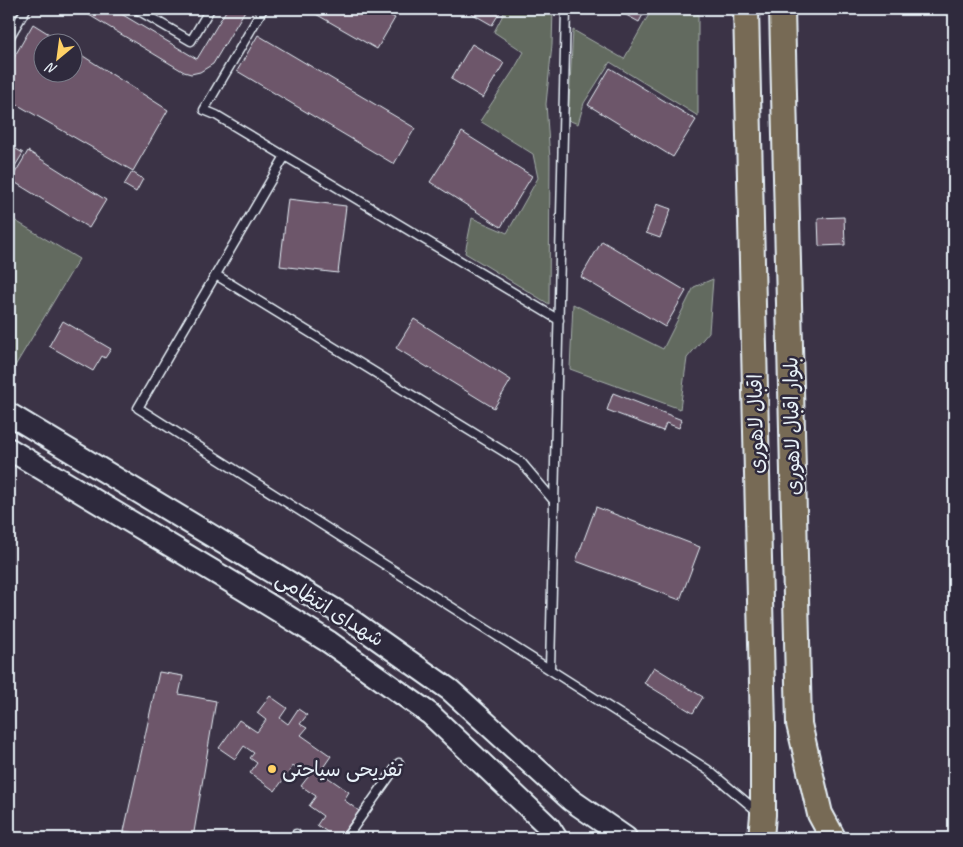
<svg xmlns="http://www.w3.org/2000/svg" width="963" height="847" font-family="Caveat,'Playpen Sans Arabic',sans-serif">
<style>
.green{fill:#626a5e;stroke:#a5aeab}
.building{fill:#6d576b;stroke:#e8f1f8}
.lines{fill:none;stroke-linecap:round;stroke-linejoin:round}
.service-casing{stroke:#e8f1f8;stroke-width:11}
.secondary-casing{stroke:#e8f1f8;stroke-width:25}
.primary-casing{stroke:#e8f1f8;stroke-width:28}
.service{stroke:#2f2a3d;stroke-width:8}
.secondary{stroke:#2f2a3d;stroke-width:21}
.primary{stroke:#776a54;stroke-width:24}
.poi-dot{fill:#ffd166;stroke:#2f2a3d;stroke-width:2}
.labels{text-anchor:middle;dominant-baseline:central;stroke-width:5;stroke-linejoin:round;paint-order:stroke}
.street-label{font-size:20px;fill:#e8f1f8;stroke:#2f2a3d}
.poi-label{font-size:20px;fill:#e8f1f8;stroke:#2f2a3d;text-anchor:start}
</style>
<rect width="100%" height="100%" fill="#3b3346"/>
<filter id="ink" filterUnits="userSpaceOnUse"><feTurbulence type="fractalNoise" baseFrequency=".02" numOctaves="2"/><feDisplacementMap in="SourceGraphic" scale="10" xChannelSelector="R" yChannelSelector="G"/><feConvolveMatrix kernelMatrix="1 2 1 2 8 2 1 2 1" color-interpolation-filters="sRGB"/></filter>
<g filter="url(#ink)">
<g class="green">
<path d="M506,9H553L552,45L546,104L550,158L549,304L465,253L472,218L507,233L538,178L533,154L480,121L513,71L524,52L494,32Z"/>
<path d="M652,9H698V116L610,62L584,103L578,124L568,120L573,30L624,59Z"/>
<path d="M9,217L79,259L9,376Z"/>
<path d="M713,279L709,332L687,358L680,409L570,369L573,304L663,349L694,287Z"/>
</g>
<g class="building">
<path d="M79,9H113L197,59L227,9H246L213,64L200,72L191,74L184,72Z"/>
<path d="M307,9H378L395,18L377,49Z"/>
<path d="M464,9H502L492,25Z"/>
<path d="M615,9H646L639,22Z"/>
<path d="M33,24L62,42H42V72H72V49L168,110L133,171L9,100V66Z"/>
<path d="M258,35L415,128L394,164L237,71Z"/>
<path d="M472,44L504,63L483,98L451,79Z"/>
<path d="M610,68L696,120L673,157L588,105Z"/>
<path d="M462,132L532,176L501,227L430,182Z"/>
<path d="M9,145L23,153L9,176Z"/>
<path d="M28,151L106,200L89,228L11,180Z"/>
<path d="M132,172L143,179L136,192L124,185Z"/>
<path d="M288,199L346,206L338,273L280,266Z"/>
<path d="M657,204L671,209L660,238L646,233Z"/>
<path d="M844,217L845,245L819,246L818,218Z"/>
<path d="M602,241L686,291L665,327L581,277Z"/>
<path d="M414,319L511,380L494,408L396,348Z"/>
<path d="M63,321L111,349L105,358L102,356L93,371L49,346Z"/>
<path d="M613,393L682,420L679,428L666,423L663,431L607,410Z"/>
<path d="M596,507L700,547L680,600L576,561Z"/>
<path d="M654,667L703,697L693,713L644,683Z"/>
<path d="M159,672L183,676L179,694L216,701L193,838H161L124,831Z"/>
<path d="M270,696L287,708L280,718L288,724L298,709L307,715L300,724L307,728L301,735L331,756L320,772L349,792L344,800L359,811L339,838H336L317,825L323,816L309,806L316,796L301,786L308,777L293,766L275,791L250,773L257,763L250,758L254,753L244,746L235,759L219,748L239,720L257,732L266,720L257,713Z"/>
</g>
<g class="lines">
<defs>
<g id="service">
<path d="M136,9L191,41L210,9"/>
<path d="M263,9L204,110L216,115L559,320"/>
<path d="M9,38L26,9"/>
<path d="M285,156L138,408L708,770L757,811"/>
<path d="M216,275L521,462L554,501"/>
<path d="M550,669L566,9"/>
<path d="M296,834L298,838"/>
<path d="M346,838L399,763"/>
</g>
<g id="secondary">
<path d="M9,414L345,616L450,690L571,800L626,838"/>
<path d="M9,449L243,589L329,642L430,714L549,827L556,838"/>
</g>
<g id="primary">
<path d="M746,9L763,727V815L761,838"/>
<path d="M782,9L799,724L820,814L833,838"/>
</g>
</defs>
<use href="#service" class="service-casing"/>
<use href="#secondary" class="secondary-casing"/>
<use href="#primary" class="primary-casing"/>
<use href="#service" class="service"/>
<use href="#secondary" class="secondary"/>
<use href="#primary" class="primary"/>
</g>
</g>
<circle class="poi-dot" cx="272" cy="769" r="5"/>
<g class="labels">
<g class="street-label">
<text transform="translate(756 424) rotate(-91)">اقبال لاهوری</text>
<text transform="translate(792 426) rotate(-91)">بلوار اقبال لاهوری</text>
<text transform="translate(330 609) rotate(32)">شهدای انتظامی</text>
</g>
<g class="poi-label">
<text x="282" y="769">تفریحی سیاحتی</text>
</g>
</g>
<rect width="963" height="847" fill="none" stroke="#2f2a3d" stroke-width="30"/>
<rect x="15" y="15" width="933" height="817" fill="none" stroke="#e8f1f8" stroke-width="2" filter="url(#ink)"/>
<g transform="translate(58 58) rotate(209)"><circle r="24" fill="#2f2a3d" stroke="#797a88"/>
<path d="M0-4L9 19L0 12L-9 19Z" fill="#ffd166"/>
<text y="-8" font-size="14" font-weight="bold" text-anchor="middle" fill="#e8f1f8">N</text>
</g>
</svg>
